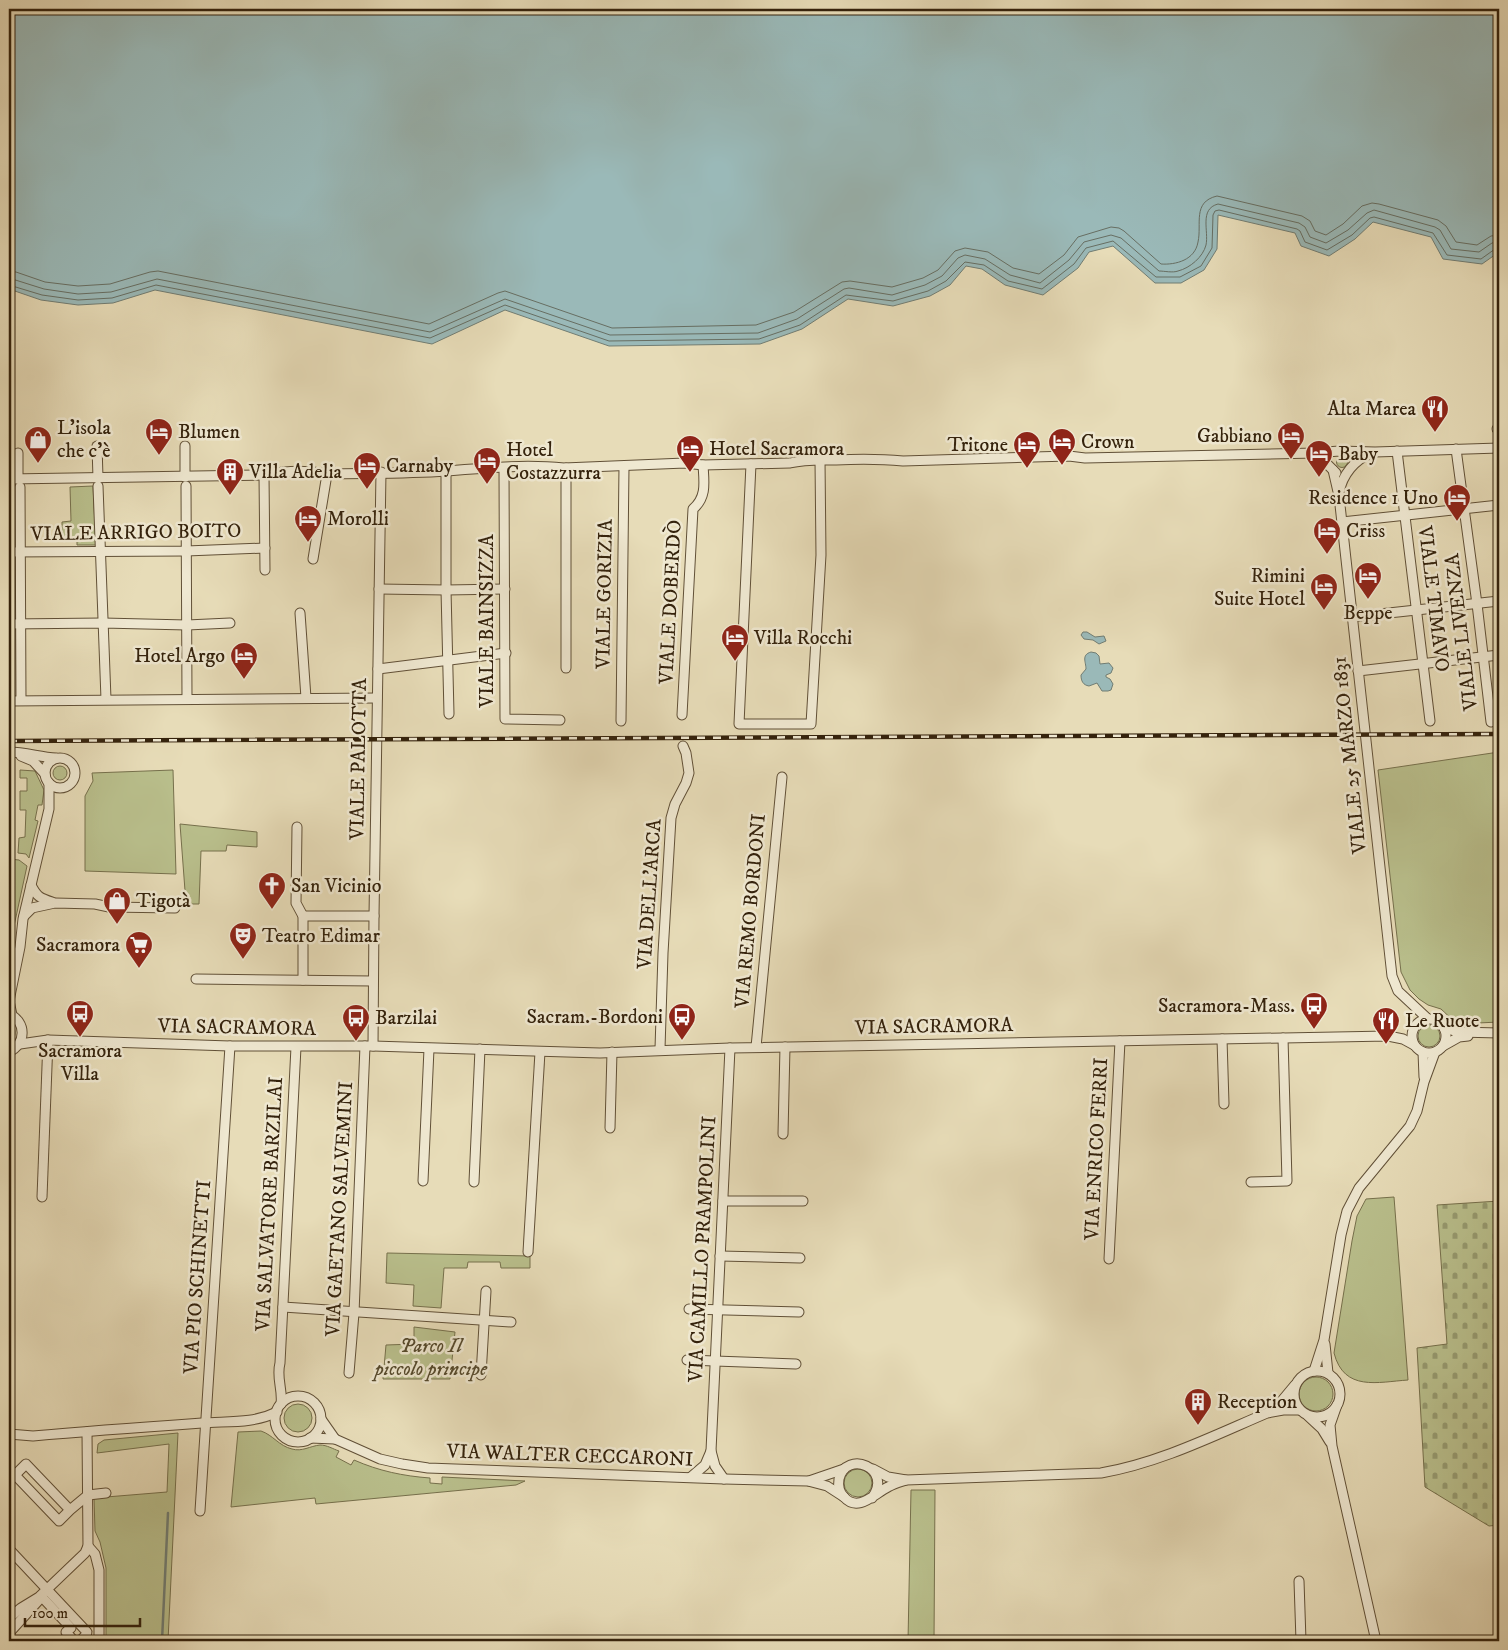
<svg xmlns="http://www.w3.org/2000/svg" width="1508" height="1650" font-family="'IM FELL DW Pica',serif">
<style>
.green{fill:#b9bf8c;stroke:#76704c}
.cemetery{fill:url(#cemetery-stones);stroke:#76704c}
.water{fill:#9ab9b8;stroke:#717d73}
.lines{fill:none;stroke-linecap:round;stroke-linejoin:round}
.shore{stroke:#676e62;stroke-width:1}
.stream{stroke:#717d73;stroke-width:2.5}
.minor-casing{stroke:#615037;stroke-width:11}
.minor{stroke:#efe8d1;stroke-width:9}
.rail-casing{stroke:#34220c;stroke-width:4.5}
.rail{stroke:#efe8d1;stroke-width:2.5;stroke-dasharray:8;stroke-linecap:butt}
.labels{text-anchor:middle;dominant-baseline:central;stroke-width:5;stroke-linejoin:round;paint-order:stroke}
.poi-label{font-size:20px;fill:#34220c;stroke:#efe8d1;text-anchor:start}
.street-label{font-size:20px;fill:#34220c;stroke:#efe8d1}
.park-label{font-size:20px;font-style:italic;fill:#55492c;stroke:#efe8d1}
</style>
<defs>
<pattern id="cemetery-stones" width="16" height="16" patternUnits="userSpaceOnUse" patternTransform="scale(1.25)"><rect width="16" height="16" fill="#b9bf8c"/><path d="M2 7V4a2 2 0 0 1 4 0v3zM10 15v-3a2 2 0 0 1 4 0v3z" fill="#979b71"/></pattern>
</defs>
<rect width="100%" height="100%" fill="#e7dcb8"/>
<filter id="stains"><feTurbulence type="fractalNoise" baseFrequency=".004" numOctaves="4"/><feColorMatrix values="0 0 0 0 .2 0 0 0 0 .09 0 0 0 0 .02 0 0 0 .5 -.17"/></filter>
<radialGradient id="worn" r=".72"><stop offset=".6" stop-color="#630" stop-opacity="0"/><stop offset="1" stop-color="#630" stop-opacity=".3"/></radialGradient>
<g class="green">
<circle cx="1342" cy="462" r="5.5"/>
<path d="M93,486L96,545H77V539H62V522L71,521L70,487Z"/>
<path d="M1499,752V1022L1457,1024L1441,1009L1428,1005L1419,999L1410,990L1401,972L1378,770Z"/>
<circle cx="60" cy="773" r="7"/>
<path d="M20,770L35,771L44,790L42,805H38L35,820L38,821L29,858L26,854L18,853L19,838L25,837L26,810H20V791H27V778H20Z"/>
<path d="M173,770L176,874L85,871V796L93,781L92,773Z"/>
<path d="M180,824L257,832V847L227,845L226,851H201L199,904H186Z"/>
<path d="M9,859L19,860L27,866L9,949Z"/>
<path d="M9,1022C17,1028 17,1037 9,1044Z"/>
<circle cx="1429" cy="1036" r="11"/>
<path d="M1394,1197L1408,1380C1378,1382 1344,1392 1334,1353L1352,1241L1357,1216L1366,1199Z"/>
<path d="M387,1253L530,1256V1268H501L500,1262H468L467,1268H444L441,1308L413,1306L414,1285L386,1283Z"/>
<path d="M414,1327L455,1332L450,1379H383L386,1345L414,1344Z"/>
<circle cx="1316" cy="1394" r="17"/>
<circle cx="298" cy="1418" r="14"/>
<path d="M261,1431C273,1435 279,1446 292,1449C302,1452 310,1446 320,1445C327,1445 333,1449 339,1451L336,1457L351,1465L354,1460C379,1471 403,1476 430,1478V1483L442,1484V1477L525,1481L516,1485L316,1504L315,1498L231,1507L238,1432Z"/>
<path d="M178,1433L168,1641H106V1568L100,1542L95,1531L94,1498L167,1492L169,1444L97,1453L98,1444L104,1440Z"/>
<circle cx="858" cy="1483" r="14"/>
<path d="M911,1490H935L934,1641H908Z"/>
</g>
<path class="cemetery" d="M1499,1201V1525L1489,1526L1425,1487L1417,1348L1447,1344L1437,1205Z"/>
<g class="water">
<path d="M9,9H1499V252L1482,264L1443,259L1431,237L1373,222L1355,239L1329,256L1301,246L1295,233L1218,215L1217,249L1204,270L1181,283H1155L1113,246L1089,252L1078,268L1043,295L1005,285L982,269L966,266L950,285L930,296L893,306L848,299L802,329L760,344L609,346L505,310L432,344L155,290L113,303L78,305L41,300L9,289Z"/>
<path d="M1083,632H1087L1095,637L1104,636L1106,641L1099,644L1093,640L1084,639L1081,635Z"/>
<path d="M1091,652L1096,653L1099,656L1100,664L1109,663L1113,668L1111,673L1106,675V677L1110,679L1113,684L1111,690L1108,691H1102L1097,683L1089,686C1083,685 1081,681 1081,675L1086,669C1086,662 1081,655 1091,652Z"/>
</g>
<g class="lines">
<g class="shore">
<path d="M9,271L16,272L45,282L78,286L110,284L150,272L158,271L429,324L498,293L505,291L612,328L756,325L794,312L842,282L850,281L892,287L923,278L938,270L955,251L965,248L988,252L1013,268L1039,274L1064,255L1078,237L1111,227L1119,228L1124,231L1161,264C1176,265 1195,260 1198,242C1202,224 1192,202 1217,196L1302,216L1310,221L1315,231L1326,235L1343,224L1362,206L1372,203L1379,204L1438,220L1446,226L1456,242L1477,245L1491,236L1499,235"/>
<path d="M9,278L44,289L78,294L111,292L157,279L430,332L505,299L610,335L758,333L797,319L844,289L849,288L892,295L925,285L942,276L958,258L965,255L985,259L1010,275L1040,283L1069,260L1084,242L1111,235L1121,238L1159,271C1164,271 1173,273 1178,271C1190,268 1203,257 1206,245C1209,231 1199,209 1218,204L1299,223L1305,227L1310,237L1326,243L1348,230L1367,213L1374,210L1435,227L1440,230L1451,249L1479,252L1492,243L1499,242"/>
<path d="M9,285L42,295L78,300L112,298L156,285L430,338L505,305L609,341L759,339L800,325L846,295L893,301L928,291L946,281L965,262L984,265L1008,281L1042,289L1074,264L1086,248L1113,241L1156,277H1180L1201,266L1212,248L1213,215L1215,211L1219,210L1297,229L1300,231L1305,242L1327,250L1352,235L1370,218L1374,217L1433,233L1447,255L1481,259L1495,249L1499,248"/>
</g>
<path class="stream" d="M162,1641L168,1513"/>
<defs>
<g id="minor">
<path d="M1497,429L1499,428"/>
<path d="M97,446L98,478"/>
<path d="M185,446V477"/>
<path d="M1456,449L1477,604L1491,722"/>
<path d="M1397,451L1430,721"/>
<path d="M18,453V479"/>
<path d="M1311,455L1322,459L1336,473"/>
<path d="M751,464L739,724H811L821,555L820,460"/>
<path d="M504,468L505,719L560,720"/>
<path d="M1333,470L1339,496L1392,976L1398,991L1428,1019"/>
<path d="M446,471V590L449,714"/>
<path d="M264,475L265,570"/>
<path d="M9,479L264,475C284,471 307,470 327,474C366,473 406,474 446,471C484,468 525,464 564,468L685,463L703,465L790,463C805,459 821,460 836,460C859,459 881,459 903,461L1069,456L1085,458L1316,453L1339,451L1375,452L1499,448"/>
<path d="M98,486L106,699"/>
<path d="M186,486L187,698"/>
<path d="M20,487L21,700"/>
<path d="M1339,493C1342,475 1355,459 1372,453"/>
<path d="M1342,522L1499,505"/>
<path d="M9,552L186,551L265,548"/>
<path d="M313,559L327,474"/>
<path d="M379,589L446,590L505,589"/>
<path d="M300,613L306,698"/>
<path d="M1352,617L1499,601"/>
<path d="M9,624L103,623L187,625L230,623"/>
<path d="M566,668V468"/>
<path d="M378,669L506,653"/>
<path d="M1358,671L1499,655"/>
<path d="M9,701L377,698"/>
<path d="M682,715L693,509C707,497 704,482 703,465"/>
<path d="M621,721L624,467"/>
<path d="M9,752C25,752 40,757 56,758"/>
<path d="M21,756L33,761L45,774"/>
<circle cx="60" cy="773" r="15"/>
<path d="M297,827L296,903L303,916V980"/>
<path d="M31,885C37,897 40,898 52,902"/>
<path d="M24,916L32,908L55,903L95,904L109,907L175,908"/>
<path d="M303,916H374"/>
<path d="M196,979L373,981"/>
<path d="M9,1014C27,1022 26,1044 9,1052"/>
<path d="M12,1015L9,1001L20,947L23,919L49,809V783"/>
<circle cx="1429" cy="1036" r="17"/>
<path d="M1444,1028L1458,1032L1499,1033"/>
<path d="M1222,1039L1224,1104"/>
<path d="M20,1044L48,1040L230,1046H373L600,1053L730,1048L1388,1036L1403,1039L1414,1045"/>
<path d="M373,1046L374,916L381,472"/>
<path d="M1443,1046L1459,1037L1468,1036"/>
<path d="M756,1047L782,777"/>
<path d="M660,1049L663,953L671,818L675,804L686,783L689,773L686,753L683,746"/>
<path d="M1423,1052L1424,1077"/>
<path d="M610,1128L612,1052"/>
<path d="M783,1134L785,1047"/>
<path d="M423,1181L429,1049"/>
<path d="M474,1182L480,1049"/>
<path d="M1251,1182L1287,1181L1283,1038"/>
<path d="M42,1197L48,1040"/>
<path d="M723,1201H803"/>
<path d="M528,1252L540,1052"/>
<path d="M720,1256L800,1258"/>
<path d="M1109,1259L1120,1041"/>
<path d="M283,1307L511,1322"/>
<path d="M689,1309L799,1312"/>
<path d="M1325,1344L1328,1373"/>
<path d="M687,1360L796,1364"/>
<path d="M1314,1371L1324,1340L1341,1235L1347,1211L1359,1188L1410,1126L1417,1111L1424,1082L1435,1052"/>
<circle cx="1317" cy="1394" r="23"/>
<path d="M349,1373L354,1313L365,1046"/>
<path d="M481,1375L486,1291"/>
<circle cx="298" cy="1419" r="23"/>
<path d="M281,1404C283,1389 276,1378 280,1363L296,1047"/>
<path d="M1337,1405L1330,1425L1332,1446L1376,1641"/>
<path d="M1270,1411L1280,1403L1295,1385"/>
<path d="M1308,1416L1322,1429L1330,1442"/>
<path d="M321,1419L335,1439"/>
<path d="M9,1434L33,1436C89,1431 145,1427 202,1423C227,1421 253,1424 277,1412"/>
<path d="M310,1438L335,1439L380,1459L402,1464L428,1468L724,1479L808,1481L827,1486L844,1497"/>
<path d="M873,1469L888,1477L906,1480L1101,1473C1159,1463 1213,1436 1267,1413L1283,1410H1300"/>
<path d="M691,1477L705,1465L711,1451"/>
<path d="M724,1479L715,1466L711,1451L730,1048"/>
<path d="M809,1481L844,1469"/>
<path d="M872,1498C894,1468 846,1449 839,1479C838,1485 839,1492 844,1497C858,1513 874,1494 888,1487C893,1484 900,1482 906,1480"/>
<path d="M70,1510L59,1521L15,1475L26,1464L70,1510L88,1495L106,1493"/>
<path d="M200,1511L230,1046"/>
<path d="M88,1546L95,1554L99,1570V1641"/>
<path d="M9,1549L87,1632L86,1635L80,1641"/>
<path d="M1299,1581L1301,1641"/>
<path d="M41,1596L71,1628L66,1632L74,1641"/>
<path d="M9,1618L21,1608L39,1597L85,1553L88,1546L87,1432"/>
<path d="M9,1633L39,1600"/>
</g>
</defs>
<use href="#minor" class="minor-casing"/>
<use href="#minor" class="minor"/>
<defs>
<path id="rail" d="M9,741L1499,734"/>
</defs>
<use href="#rail" class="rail-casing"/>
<use href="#rail" class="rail"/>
</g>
<defs>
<symbol id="restaurant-pin" viewBox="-11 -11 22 30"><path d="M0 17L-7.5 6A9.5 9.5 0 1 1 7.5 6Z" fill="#8f2418" stroke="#efe8d1"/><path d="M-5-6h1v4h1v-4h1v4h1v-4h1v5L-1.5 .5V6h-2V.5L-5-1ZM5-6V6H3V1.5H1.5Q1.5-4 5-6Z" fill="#fff"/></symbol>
<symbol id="hotel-pin" viewBox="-11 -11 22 30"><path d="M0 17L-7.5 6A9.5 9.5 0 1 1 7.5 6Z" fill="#8f2418" stroke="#efe8d1"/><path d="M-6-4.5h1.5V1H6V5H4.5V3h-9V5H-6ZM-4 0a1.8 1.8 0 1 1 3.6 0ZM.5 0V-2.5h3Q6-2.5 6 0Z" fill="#fff"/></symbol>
<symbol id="shop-pin" viewBox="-11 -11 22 30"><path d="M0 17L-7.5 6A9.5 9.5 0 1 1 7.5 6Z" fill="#8f2418" stroke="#efe8d1"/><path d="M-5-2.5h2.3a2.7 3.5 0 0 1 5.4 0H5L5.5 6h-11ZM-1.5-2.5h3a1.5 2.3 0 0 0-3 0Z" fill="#fff"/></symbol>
<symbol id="building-pin" viewBox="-11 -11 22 30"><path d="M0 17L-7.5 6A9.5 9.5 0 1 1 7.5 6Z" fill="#8f2418" stroke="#efe8d1"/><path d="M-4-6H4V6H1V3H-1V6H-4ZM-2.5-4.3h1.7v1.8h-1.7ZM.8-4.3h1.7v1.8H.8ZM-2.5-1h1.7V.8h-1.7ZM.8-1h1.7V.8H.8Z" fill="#fff"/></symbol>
<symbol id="church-pin" viewBox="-11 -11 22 30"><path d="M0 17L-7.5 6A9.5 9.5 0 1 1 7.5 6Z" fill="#8f2418" stroke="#efe8d1"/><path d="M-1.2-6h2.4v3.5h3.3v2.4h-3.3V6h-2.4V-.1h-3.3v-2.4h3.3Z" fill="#fff"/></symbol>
<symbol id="theatre-pin" viewBox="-11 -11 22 30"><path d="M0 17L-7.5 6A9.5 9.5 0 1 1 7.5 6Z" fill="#8f2418" stroke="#efe8d1"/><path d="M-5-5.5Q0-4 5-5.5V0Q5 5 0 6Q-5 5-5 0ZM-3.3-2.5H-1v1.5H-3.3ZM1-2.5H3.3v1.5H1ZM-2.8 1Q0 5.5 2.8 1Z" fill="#fff"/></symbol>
<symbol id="supermarket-pin" viewBox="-11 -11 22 30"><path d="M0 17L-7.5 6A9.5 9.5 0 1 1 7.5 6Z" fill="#8f2418" stroke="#efe8d1"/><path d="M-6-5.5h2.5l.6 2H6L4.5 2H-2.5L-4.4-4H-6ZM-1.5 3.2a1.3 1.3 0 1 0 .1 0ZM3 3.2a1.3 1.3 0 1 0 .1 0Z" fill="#fff"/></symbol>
<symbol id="bus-pin" viewBox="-11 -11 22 30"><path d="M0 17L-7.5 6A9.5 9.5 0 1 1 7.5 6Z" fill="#8f2418" stroke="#efe8d1"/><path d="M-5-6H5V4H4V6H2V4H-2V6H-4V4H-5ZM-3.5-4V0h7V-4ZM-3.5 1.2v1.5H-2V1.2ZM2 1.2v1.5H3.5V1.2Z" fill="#fff"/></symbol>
</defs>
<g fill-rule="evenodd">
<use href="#restaurant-pin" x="1419" y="393" width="32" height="43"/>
<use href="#hotel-pin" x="143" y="416" width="32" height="43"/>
<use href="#hotel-pin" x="1275" y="420" width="32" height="43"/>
<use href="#shop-pin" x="22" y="424" width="32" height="43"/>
<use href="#hotel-pin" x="1046" y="426" width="32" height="43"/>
<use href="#hotel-pin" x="1011" y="429" width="32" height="43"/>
<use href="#hotel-pin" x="674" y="433" width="32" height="43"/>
<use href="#hotel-pin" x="1303" y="438" width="32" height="43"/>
<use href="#hotel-pin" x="471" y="445" width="32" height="43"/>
<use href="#hotel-pin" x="351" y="450" width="32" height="43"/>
<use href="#building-pin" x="214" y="456" width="32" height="43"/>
<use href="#hotel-pin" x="1441" y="482" width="32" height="43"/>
<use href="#hotel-pin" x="292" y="503" width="32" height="43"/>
<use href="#hotel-pin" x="1311" y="515" width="32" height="43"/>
<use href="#hotel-pin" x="1352" y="560" width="32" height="43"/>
<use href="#hotel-pin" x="1308" y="571" width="32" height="43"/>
<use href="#hotel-pin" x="719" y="622" width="32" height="43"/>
<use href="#hotel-pin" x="228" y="640" width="32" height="43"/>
<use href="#church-pin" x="256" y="870" width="32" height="43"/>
<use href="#shop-pin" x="101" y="885" width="32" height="43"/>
<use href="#theatre-pin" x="227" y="920" width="32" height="43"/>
<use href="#supermarket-pin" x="123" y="929" width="32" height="43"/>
<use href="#bus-pin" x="1298" y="990" width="32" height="43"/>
<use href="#bus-pin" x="64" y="998" width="32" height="43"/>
<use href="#bus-pin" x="666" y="1001" width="32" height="43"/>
<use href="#bus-pin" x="340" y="1002" width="32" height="43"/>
<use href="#restaurant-pin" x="1370" y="1005" width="32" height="43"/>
<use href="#building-pin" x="1182" y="1386" width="32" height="43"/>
</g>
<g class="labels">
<g class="poi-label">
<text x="1416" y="409" text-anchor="end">Alta Marea</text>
<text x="57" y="428">L'isola<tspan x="57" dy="23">che c'è</tspan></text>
<text x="178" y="432">Blumen</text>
<text x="1272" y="436" text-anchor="end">Gabbiano</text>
<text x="1081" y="442">Crown</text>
<text x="1008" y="445" text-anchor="end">Tritone</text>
<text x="709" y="449">Hotel Sacramora</text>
<text x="506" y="450">Hotel<tspan x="506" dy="23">Costazzurra</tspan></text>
<text x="1338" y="454">Baby</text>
<text x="386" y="466">Carnaby</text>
<text x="249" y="472">Villa Adelia</text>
<text x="1438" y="498" text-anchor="end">Residence 1 Uno</text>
<text x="327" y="519">Morolli</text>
<text x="1346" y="531">Criss</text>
<text x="1305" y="576" text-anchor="end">Rimini<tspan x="1305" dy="23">Suite Hotel</tspan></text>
<text x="1368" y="613" text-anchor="middle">Beppe</text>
<text x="754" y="638">Villa Rocchi</text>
<text x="225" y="656" text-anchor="end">Hotel Argo</text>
<text x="291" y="886">San Vicinio</text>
<text x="136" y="901">Tigotà</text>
<text x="262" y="936">Teatro Edimar</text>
<text x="120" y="945" text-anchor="end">Sacramora</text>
<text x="1295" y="1006" text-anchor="end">Sacramora-Mass.</text>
<text x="663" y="1017" text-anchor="end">Sacram.-Bordoni</text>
<text x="375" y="1018">Barzilai</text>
<text x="1405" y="1021">Le Ruote</text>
<text x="80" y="1051" text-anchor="middle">Sacramora<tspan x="80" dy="23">Villa</tspan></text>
<text x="1217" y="1402">Reception</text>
</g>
<g class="street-label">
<text transform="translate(136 533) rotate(-1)">VIALE ARRIGO BOITO</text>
<text transform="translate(605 594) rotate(-89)">VIALE GORIZIA</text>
<text transform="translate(1433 599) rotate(83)">VIALE TIMAVO</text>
<text transform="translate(671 602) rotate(-87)">VIALE DOBERDÒ</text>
<text transform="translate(487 621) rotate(-90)">VIALE BAINSIZZA</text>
<text transform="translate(1462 632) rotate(-97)">VIALE LIVENZA</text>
<text transform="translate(1350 755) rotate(-96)">VIALE 25 MARZO 1831</text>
<text transform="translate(359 759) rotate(-89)">VIALE PALOTTA</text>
<text transform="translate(650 894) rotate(-86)">VIA DELL'ARCA</text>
<text transform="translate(751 911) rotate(-85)">VIA REMO BORDONI</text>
<text transform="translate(934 1027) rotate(-1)">VIA SACRAMORA</text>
<text transform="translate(237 1028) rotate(1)">VIA SACRAMORA</text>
<text transform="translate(1097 1149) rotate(-87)">VIA ENRICO FERRI</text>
<text transform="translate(270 1204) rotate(-87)">VIA SALVATORE BARZILAI</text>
<text transform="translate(340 1209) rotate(-87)">VIA GAETANO SALVEMINI</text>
<text transform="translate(703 1249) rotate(-87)">VIA CAMILLO PRAMPOLINI</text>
<text transform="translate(198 1277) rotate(-86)">VIA PIO SCHINETTI</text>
<text transform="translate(570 1456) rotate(2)">VIA WALTER CECCARONI</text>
</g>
<g class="park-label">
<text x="431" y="1346">Parco Il<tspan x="431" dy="23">piccolo principe</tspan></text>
</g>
</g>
<rect width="1508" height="1650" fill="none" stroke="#e7dcb8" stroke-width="30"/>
<rect x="10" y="10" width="1488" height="1630" fill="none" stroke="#34220c" stroke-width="2.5"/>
<rect x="15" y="15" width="1478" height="1620" fill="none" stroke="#34220c"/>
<path d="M25 1618v8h115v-8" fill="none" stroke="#34220c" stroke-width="2.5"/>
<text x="32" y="1618" font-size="15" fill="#34220c" stroke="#efe8d1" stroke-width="4" paint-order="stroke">100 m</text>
<rect width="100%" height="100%" filter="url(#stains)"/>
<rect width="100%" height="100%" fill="url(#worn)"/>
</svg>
